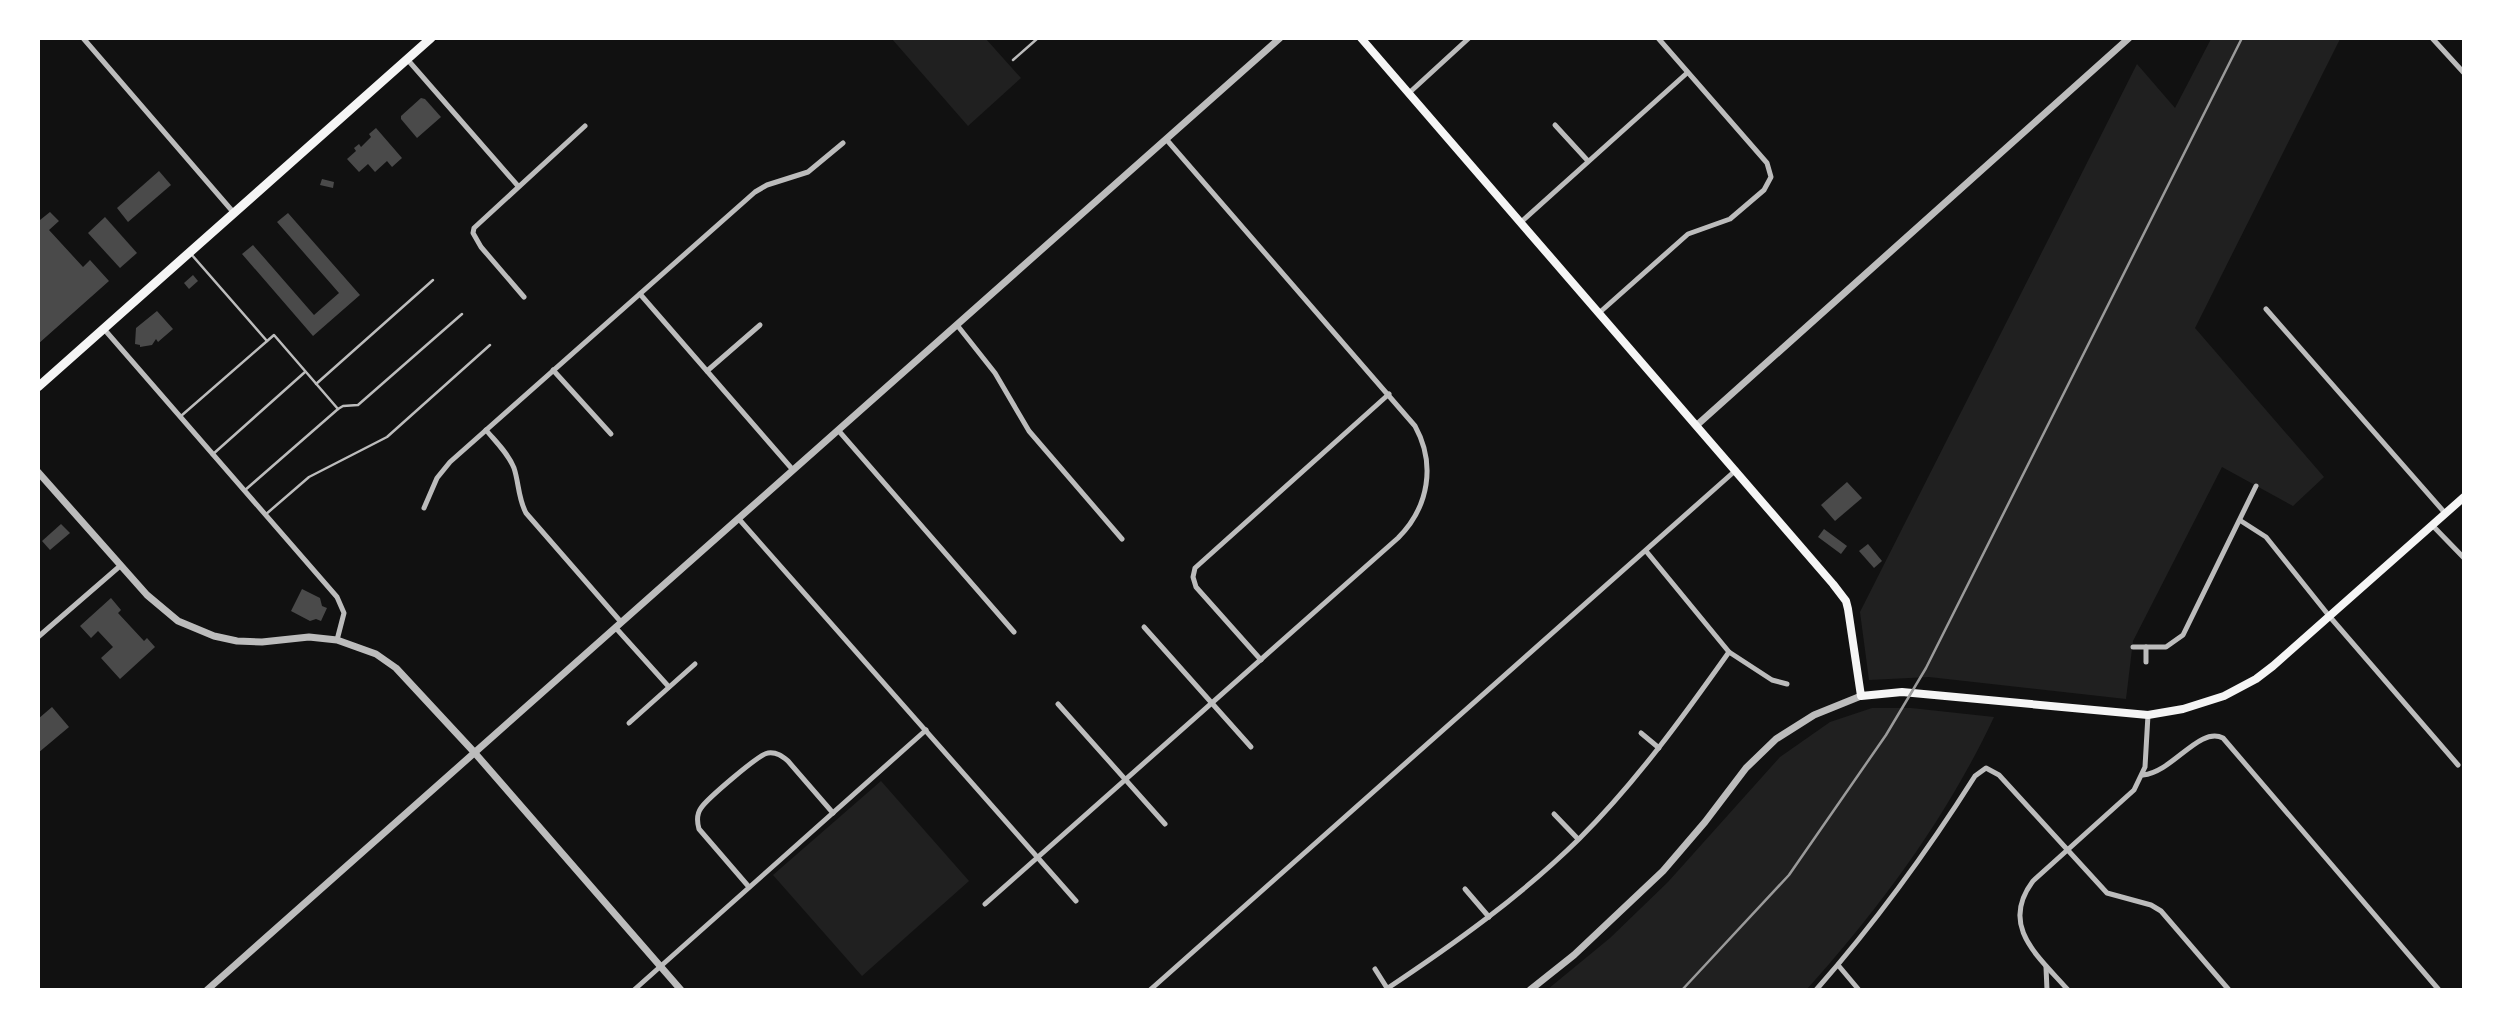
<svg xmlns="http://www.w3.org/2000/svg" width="2502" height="1028" font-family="Cabin,sans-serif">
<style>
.green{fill:#202020}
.building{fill:#4a4a4a}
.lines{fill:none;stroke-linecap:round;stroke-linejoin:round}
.service{stroke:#bcbcbc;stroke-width:2.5}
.minor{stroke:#bcbcbc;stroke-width:5}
.tertiary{stroke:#bcbcbc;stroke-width:7}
.secondary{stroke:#f5f5f5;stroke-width:8}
.primary{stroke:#f5f5f5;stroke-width:9}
.rail{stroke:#9a9a9a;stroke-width:2.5}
</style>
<rect width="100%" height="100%" fill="#111"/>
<g class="green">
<path d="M892,39H986L1021,78L968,126Z"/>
<path d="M2211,39H2340L2195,328L2324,477L2293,506L2222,467L2133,641L2126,699L1929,677L1869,680L1860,612L2137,64L2175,108Z"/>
<path d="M1872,708H1911L1994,717C1947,817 1881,907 1807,989H1548L1610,938L1668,882L1780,757L1830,722Z"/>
<path d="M881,781L969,881L862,976L773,875Z"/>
</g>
<g class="building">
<path d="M421,98L425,99L441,117L417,138L401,119V116Z"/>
<path d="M376,128L402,158L392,167L387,161L375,172L368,164L359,172L347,159L356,151L354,148L359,144L361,147L371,137L369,134Z"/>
<path d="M159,171L171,185L128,222L117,208Z"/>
<path d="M322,179L334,182L333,188L320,185Z"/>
<path d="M50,212L59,221L49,230L83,267L90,260L109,281L38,344V218L40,220Z"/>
<path d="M288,213L360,295L313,336L242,254L253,245L314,315L339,293L277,222Z"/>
<path d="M105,217L137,253L120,268L88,233Z"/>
<path d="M193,275L198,281L189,289L184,283Z"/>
<path d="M157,311L173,329L158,342L156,339L152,345L140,347V345L135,344L136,328Z"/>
<path d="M1847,482L1862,498L1835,521L1821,505Z"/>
<path d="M61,524L70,533L50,550L42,541Z"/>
<path d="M1824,529L1847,546L1841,554L1818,537Z"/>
<path d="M1868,544L1882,561L1874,568L1859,551Z"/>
<path d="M302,589L320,598L322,606L327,608L321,621L316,619L310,621L291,611Z"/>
<path d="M111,598L121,610L118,613L144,641L147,638L155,647L120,679L101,658L113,647L98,631L91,638L80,626Z"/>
<path d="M52,707L69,727L38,753V719Z"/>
</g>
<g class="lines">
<g class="service">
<path d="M1013,60L1038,38"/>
<path d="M191,254L267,341"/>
<path d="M316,384L433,280"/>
<path d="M181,416L274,335L338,409"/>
<path d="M212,455L305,372"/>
<path d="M244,491L338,409L343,406L358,405L462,314"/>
<path d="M265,515L309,477L387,437L490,345"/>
</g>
<g class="minor">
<path d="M83,38L234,213"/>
<path d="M2432,38L2464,73"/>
<path d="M407,59L518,186"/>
<path d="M1409,93L1469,38"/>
<path d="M1555,125L1588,161"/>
<path d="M1521,222L1687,73"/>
<path d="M640,294L793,470"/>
<path d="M524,297L481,247L473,233L474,228L585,126"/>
<path d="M2266,309L2445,513"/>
<path d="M1599,313L1688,234L1730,219L1764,190L1771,177L1767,163L1658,38"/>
<path d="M957,325L995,373L1029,431L1122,539"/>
<path d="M104,329L337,597L344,613L337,640"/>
<path d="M553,370L611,434"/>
<path d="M707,371L760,325"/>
<path d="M486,430C496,442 508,453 514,468C519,483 518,498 526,513L621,622"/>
<path d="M838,430L1014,632"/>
<path d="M424,508L437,478L450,462L755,192L767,185L808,172L843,143"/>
<path d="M738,518L1076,901"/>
<path d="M2241,521L2266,537L2330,617L2458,765"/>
<path d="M2432,525L2464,558"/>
<path d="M1646,551L1729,652L1772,680L1787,684"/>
<path d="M615,627L669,687"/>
<path d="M1144,627L1251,747"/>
<path d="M38,637L120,566"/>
<path d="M2133,647H2166L2183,635L2256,486"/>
<path d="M1261,660L1196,587L1193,577L1195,568L1389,394"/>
<path d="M2146,662V647"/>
<path d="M1058,704L1165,824"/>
<path d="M629,723L695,664"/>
<path d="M1641,733L1659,748"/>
<path d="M2143,775C2173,772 2199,726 2223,738L2439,990"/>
<path d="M1554,814L1578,839"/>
<path d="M749,887L699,829C697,822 696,815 701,808C707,799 759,754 768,753C777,752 782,756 788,761L833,813"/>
<path d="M1465,889L1489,917"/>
<path d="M985,904L1398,538C1429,507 1436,464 1415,426L1166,139"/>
<path d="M1838,965L1859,990"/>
<path d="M2046,967L2047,990"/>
<path d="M1375,969L1387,988"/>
<path d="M634,990L926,730"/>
<path d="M1150,990L1736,470"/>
<path d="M1385,990C1454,944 1520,897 1579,839C1636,782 1683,717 1729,652"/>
<path d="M1816,990C1875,923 1927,852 1975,776L1986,768L1999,775L2107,893L2151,905L2161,911L2229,990"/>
<path d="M2068,990C2038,956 1999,926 2033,881L2134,790L2145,767L2148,715"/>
</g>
<g class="tertiary">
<path d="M1697,425L2129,38"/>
<path d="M38,472L147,595L178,621L214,636L237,641L262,642L309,637L337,640L376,654L396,668L474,752L681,990"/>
<path d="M207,990L1280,38"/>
<path d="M1530,990L1574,955L1663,871L1705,822L1746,768L1776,739L1814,715L1861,696"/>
</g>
<path class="secondary" d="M1361,38L1833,584L1846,601L1848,609L1861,696L1902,692L2148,715L2183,709L2224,696L2256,679L2273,666L2464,497"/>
<path class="primary" d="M38,387L431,38"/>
<path class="rail" d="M1682,990L1789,875L1886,735L1926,668L2242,38"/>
</g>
<rect width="2502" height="1028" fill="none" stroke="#ffffff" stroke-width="80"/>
</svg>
